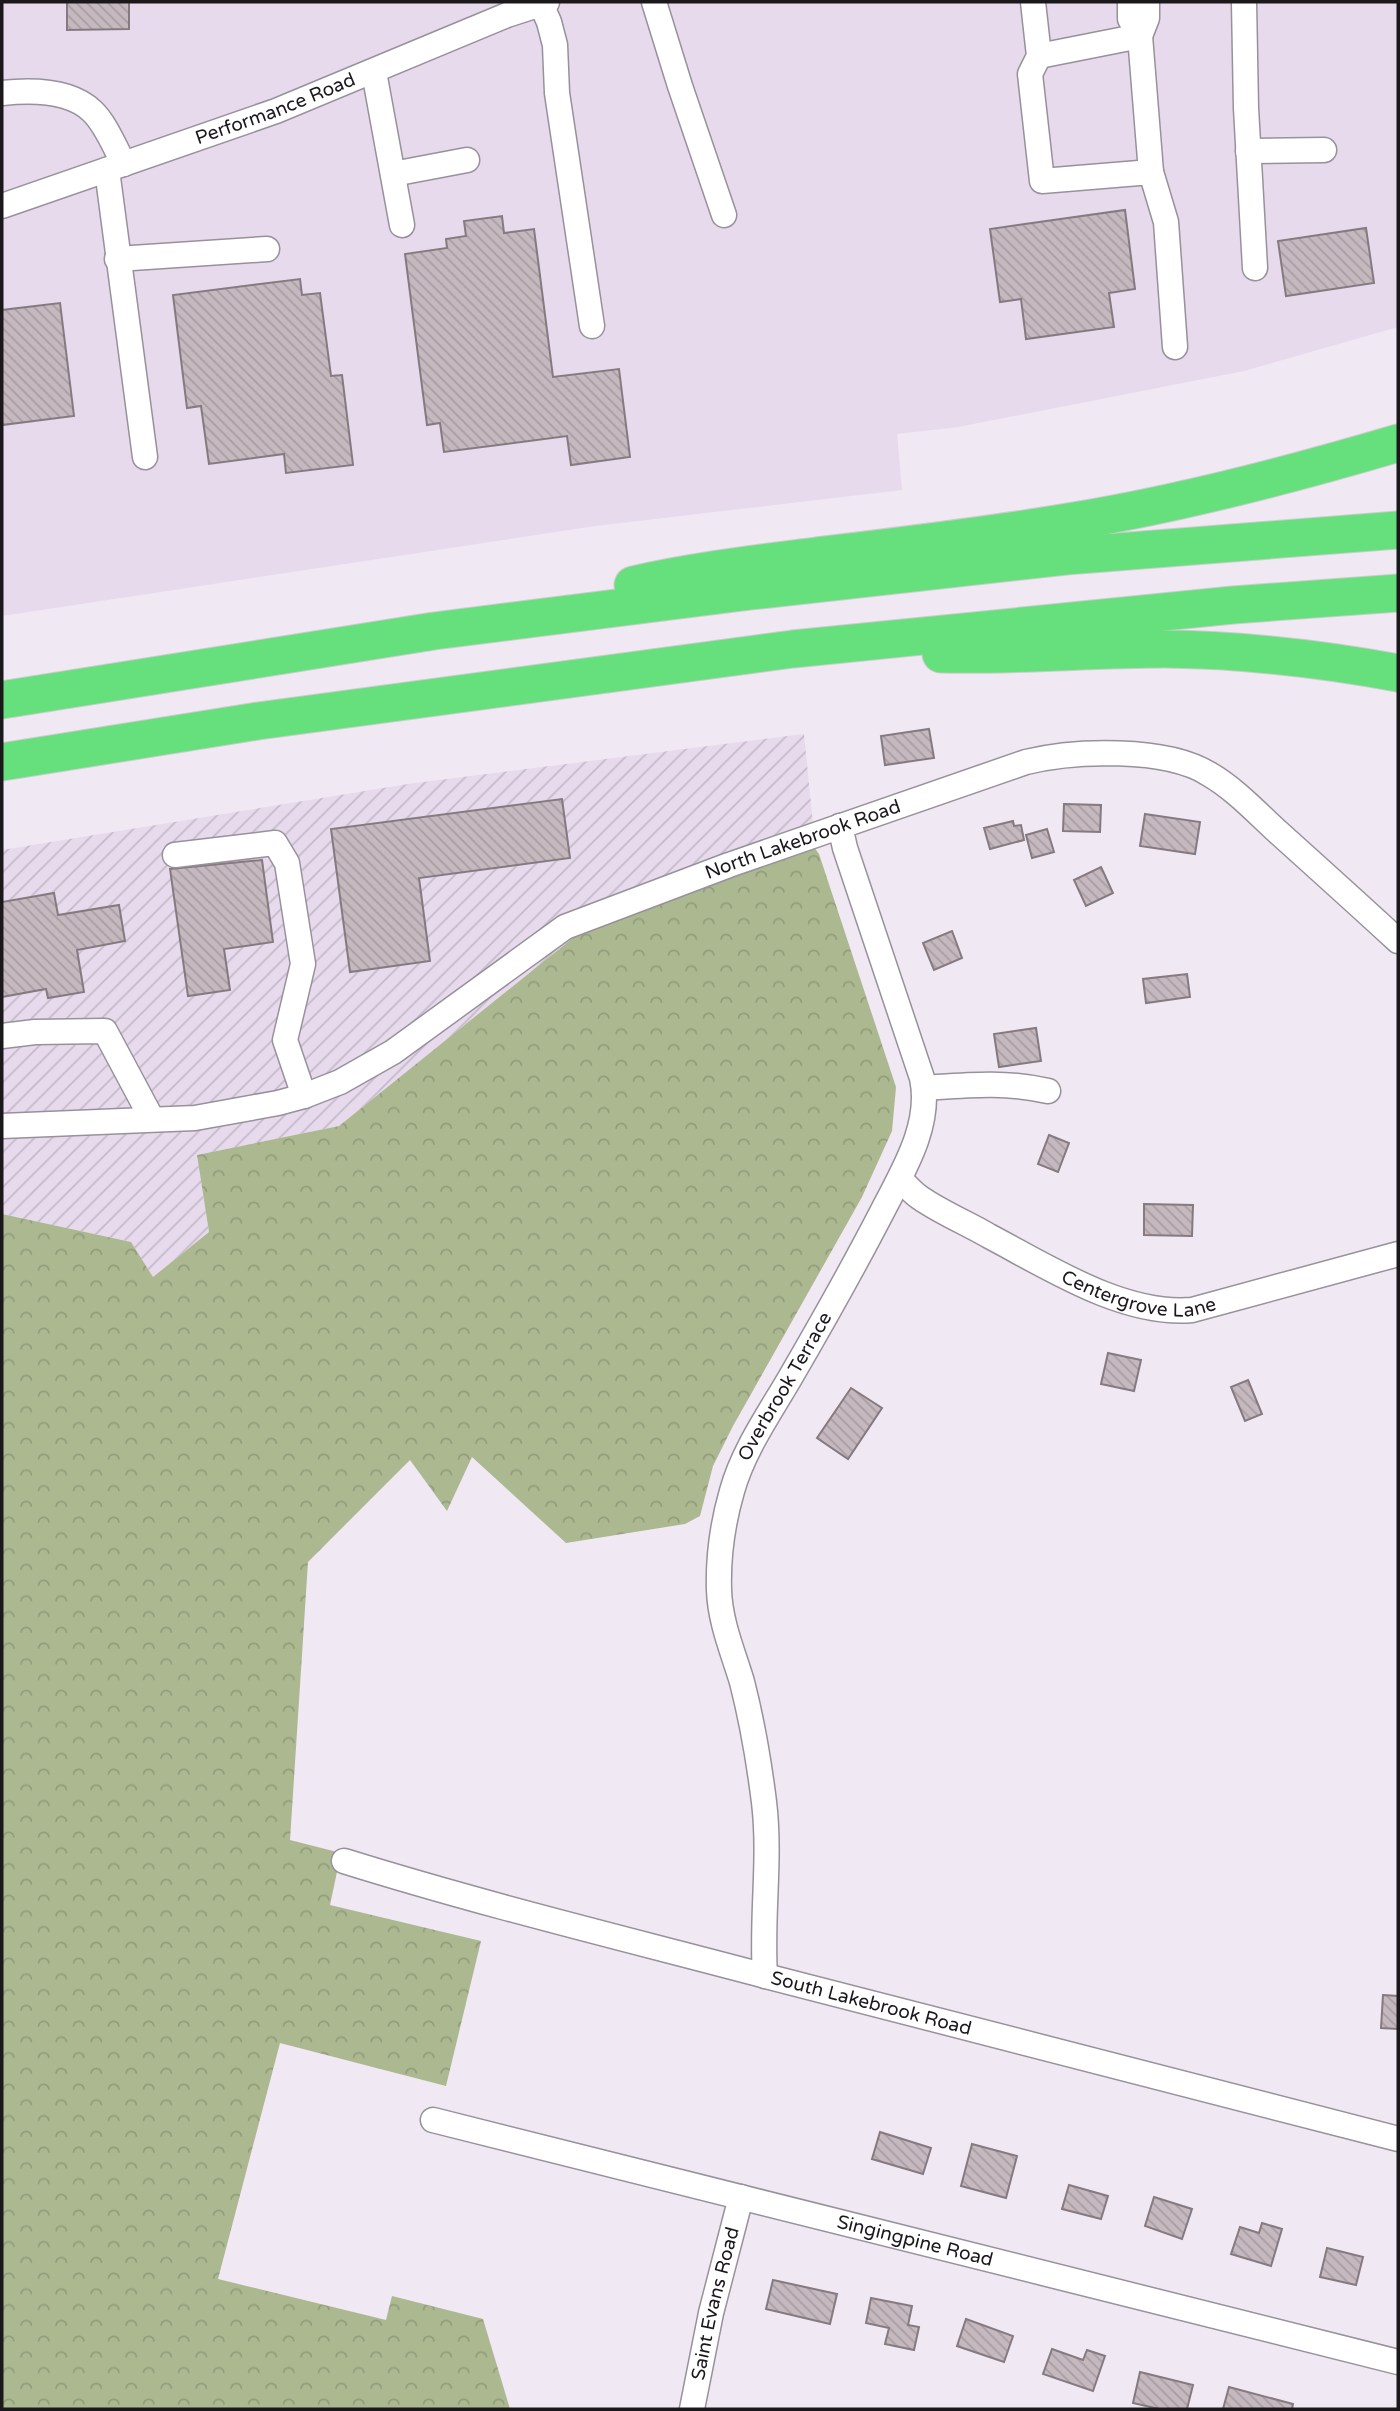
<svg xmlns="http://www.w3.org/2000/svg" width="1400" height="2411" font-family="'Varela Round',sans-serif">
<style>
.built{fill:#e6daec}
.industrial{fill:url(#industrial-furrows)}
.forest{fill:url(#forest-crowns)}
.building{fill:url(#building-back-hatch);stroke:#857a80;stroke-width:2}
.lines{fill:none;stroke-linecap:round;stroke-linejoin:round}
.minor-casing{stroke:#98919b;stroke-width:27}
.highway-casing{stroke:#cdcccd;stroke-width:39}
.minor{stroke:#fff;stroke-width:24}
.highway{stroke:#66df7d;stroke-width:37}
.labels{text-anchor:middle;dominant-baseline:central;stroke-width:7;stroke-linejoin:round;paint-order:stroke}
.street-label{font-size:19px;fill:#1b181c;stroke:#fff}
</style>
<defs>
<pattern id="industrial-furrows" width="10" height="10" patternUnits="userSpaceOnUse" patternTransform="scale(1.75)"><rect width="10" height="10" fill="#e6daec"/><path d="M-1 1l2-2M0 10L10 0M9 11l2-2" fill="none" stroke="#c5baca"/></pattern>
<pattern id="forest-crowns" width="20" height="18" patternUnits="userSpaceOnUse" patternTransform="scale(1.75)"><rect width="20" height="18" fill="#acb890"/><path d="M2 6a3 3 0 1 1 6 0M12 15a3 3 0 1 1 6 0" fill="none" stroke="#939d7c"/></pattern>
<pattern id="building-back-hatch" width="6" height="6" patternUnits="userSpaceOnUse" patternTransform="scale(1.75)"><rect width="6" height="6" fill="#c5b8bf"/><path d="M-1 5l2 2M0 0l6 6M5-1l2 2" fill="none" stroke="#a99da4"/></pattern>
</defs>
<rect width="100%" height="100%" fill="#f0e8f3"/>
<path class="built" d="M2,2H1398V327L1244,371L958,427L897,434L902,490L595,526L2,616Z"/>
<path class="industrial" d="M804,734L813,824L594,922L339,1126L197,1155L209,1232L153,1277L131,1242L2,1214V850L408,784Z"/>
<path class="forest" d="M811,843L819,854L896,1087L892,1131L862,1197L733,1426L713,1466L700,1516L685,1524L566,1543L472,1457L447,1511L410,1460L308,1562L290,1840L341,1853L330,1905L481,1941L446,2086L280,2043L218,2279L386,2320L392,2296L483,2319L510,2409H2V1214L131,1242L153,1277L209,1232L197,1155L339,1126L594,921Z"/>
<g class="building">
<path d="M67,2H129V29L67,30Z"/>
<path d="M1125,210L1135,289L1109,293L1114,327L1026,339L1021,299L1000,302L990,229Z"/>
<path d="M502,216L504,233L534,229L553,377L619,369L630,457L571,465L567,436L444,452L440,423L427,425L405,254L447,248L446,239L466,236L464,221Z"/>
<path d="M1366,228L1374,283L1286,296L1278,241Z"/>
<path d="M300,279L302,295L320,293L331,376L342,375L353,465L286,473L284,454L209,464L201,406L187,408L173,295Z"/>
<path d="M60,303L74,416L2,425V310Z"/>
<path d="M929,729L934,758L885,765L881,736Z"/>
<path d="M562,799L570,858L419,878L430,961L350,972L331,829Z"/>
<path d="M1064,804L1101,805L1100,832L1063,831Z"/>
<path d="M1145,814L1200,822L1195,854L1140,846Z"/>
<path d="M1013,821L1014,826L1021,825L1024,840L990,849L984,828Z"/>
<path d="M1047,829L1054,852L1032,858L1026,835Z"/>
<path d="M262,860L273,942L224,949L230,990L188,996L170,869Z"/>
<path d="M1101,867L1113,893L1086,906L1074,880Z"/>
<path d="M54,893L58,915L119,905L125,941L77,950L84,992L48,998L46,989L2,997V902Z"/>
<path d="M952,931L962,958L934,970L923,943Z"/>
<path d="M1187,974L1190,997L1146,1003L1143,979Z"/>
<path d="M1036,1028L1041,1061L999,1067L994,1034Z"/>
<path d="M1049,1135L1069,1143L1058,1172L1038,1164Z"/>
<path d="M1144,1204L1193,1205L1192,1236L1144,1235Z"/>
<path d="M1108,1353L1141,1360L1134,1391L1101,1384Z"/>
<path d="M1248,1380L1262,1414L1245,1421L1231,1387Z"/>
<path d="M851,1388L882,1408L848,1459L817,1438Z"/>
<path d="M1383,1995L1398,1996V2029L1381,2028Z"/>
<path d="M880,2132L931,2148L923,2174L872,2159Z"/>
<path d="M972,2144L1017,2156L1006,2198L961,2186Z"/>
<path d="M1069,2185L1108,2196L1101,2219L1062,2209Z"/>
<path d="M1154,2197L1192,2209L1182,2239L1145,2226Z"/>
<path d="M1262,2223L1282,2229L1271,2266L1231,2254L1240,2227L1259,2233Z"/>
<path d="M1327,2248L1363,2257L1356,2285L1320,2277Z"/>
<path d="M773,2280L837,2294L830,2324L766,2309Z"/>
<path d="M871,2298L912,2306L908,2325L919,2327L914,2350L885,2344L889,2328L866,2323Z"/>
<path d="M966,2319L1013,2336L1004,2362L957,2346Z"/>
<path d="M1052,2349L1083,2360L1087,2350L1105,2356L1093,2391L1043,2374Z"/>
<path d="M1140,2372L1193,2385L1187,2409H1159L1133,2403Z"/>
<path d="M1229,2387L1293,2404L1292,2409H1223Z"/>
</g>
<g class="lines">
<defs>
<g id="minor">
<path d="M654,2L680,86L724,215"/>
<path d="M1033,2L1039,56L1030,74L1042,181L1151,172L1166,222L1175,347"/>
<path d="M1130,2V19L1140,36L1147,18V2"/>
<path d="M1244,2L1246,108L1255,268"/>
<path d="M541,4L549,22L555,45L557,93L592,326"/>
<path d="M1039,56L1140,36L1151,172"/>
<path d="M374,72L402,225"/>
<path d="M2,93C30,90 70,90 92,111C106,124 115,148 124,164"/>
<path d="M1248,151L1324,150"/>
<path d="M107,170L145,457"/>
<path d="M393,174L467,160"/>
<path id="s1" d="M2,206L276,111L507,15L547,2"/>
<path d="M117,259L267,249"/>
<path d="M175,855L275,843L287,863L303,964L285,1040L304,1096"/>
<path d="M2,1036L35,1032L105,1031L152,1119"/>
<path d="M924,1088C969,1085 1003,1081 1048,1091"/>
<path id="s2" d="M2,1126L195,1118L278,1103L304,1096L340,1082L393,1052L565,927L729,865L1026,762C1074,750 1166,747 1209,774C1235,789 1257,813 1279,833C1319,869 1359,905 1398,941"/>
<path id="s3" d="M900,1179C906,1185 912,1192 919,1197C940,1212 967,1223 989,1236C1048,1267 1123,1316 1192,1310L1398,1254"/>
<path id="s4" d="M344,1861C482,1904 622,1938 762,1975C974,2030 1186,2085 1398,2139"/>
<path id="s5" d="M765,1976C761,1918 771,1859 764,1802C759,1762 752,1721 742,1682C733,1652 720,1622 719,1590C718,1557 723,1522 732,1491C743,1451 769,1414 790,1378C822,1323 853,1268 882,1212C903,1171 932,1125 922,1078L845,848L840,826"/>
<path id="s6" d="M433,2120L1398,2362"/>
<path id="s7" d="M692,2409L711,2313L741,2197"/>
</g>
<g id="highway">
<path d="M633,585C694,571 754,564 816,556C900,546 985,536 1068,522C1180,504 1290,475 1398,443"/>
<path d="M941,654C1016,656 1090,649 1165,649C1243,650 1322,659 1398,673"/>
<path d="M2,700L434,631L751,591L1066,556L1398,530"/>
<path d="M2,762L258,721L793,649L1233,605L1398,593"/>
</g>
</defs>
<use href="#minor" class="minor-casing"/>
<use href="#highway" class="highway-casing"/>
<use href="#minor" class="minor"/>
<use href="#highway" class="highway"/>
</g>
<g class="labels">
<g class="street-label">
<text stroke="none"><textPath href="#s1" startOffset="290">Performance Road</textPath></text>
<text stroke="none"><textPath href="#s2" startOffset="870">North Lakebrook Road</textPath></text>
<text stroke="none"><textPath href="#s3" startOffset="270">Centergrove Lane</textPath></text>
<text stroke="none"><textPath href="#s5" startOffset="609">Overbrook Terrace</textPath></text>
<text stroke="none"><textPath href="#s4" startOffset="546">South Lakebrook Road</textPath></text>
<text stroke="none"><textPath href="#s6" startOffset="497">Singingpine Road</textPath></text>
<text stroke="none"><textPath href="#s7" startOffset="108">Saint Evans Road</textPath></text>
</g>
</g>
<rect width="1400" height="2411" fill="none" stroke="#1b181c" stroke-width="7"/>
</svg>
